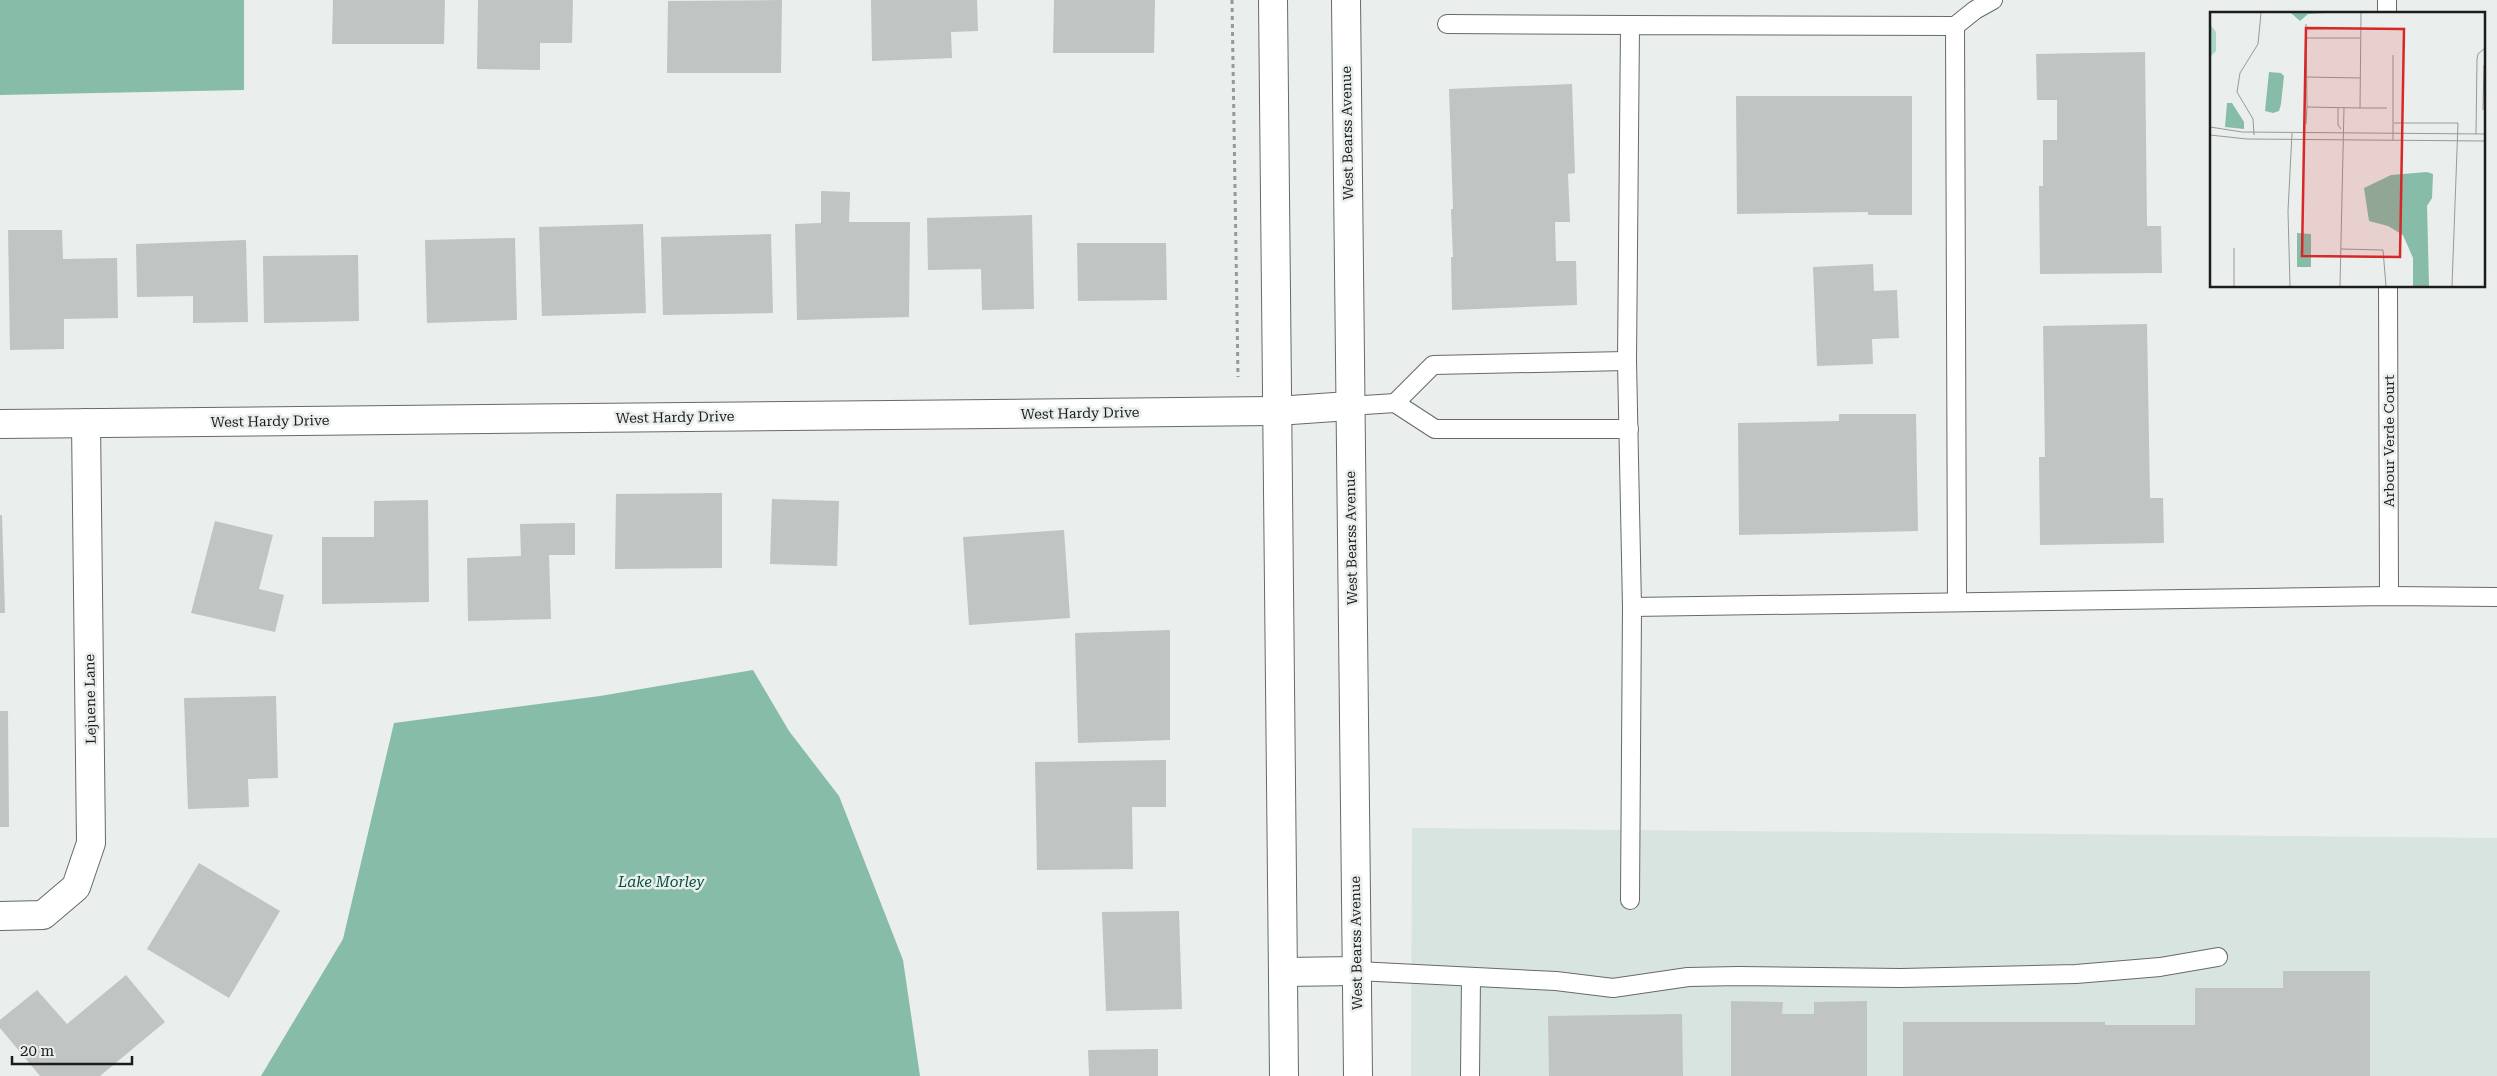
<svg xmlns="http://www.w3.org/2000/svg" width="2497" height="1076" font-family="'Roboto Serif',serif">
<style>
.built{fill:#d8e4df}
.water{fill:#86bca8}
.building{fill:#c0c4c2}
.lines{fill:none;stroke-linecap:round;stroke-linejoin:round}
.service-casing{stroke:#676a69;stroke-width:20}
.minor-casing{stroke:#676a69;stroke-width:30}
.secondary-casing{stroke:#676a69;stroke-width:30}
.path{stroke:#969998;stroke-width:3;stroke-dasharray:4 4;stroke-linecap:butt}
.service{stroke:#fff;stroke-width:18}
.minor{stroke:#fff;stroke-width:28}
.secondary{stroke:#fff;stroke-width:28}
.labels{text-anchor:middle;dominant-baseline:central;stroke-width:5;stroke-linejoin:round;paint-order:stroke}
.street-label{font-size:14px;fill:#1b1d1c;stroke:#eaeeec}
.water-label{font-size:15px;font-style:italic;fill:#04503d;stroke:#eaeeec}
.inset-road{fill:none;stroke:#979a99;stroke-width:1}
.view{fill:#d62828;fill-opacity:0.15;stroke:#d62828;stroke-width:2.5}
.inset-edge{fill:none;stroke:#1b1d1c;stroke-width:2.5}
</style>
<rect width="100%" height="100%" fill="#eaeeec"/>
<path class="built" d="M1412,828L2497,838V1076H1411Z"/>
<g class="water">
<path d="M0,0H244V90L0,95Z"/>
<path d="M753,670L789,731L839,796L903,960L920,1076H261L343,939L394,723L600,696Z"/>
</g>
<g class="building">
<path d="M333,0H445L444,44H332Z"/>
<path d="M478,0H573L572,43H540V70L477,69Z"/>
<path d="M782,0L781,73H667L668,1Z"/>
<path d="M871,0H977L978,31L951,32L952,58L872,61Z"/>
<path d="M1054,0H1155L1154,53H1053Z"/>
<path d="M2145,52L2147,226H2161L2162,273L2040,274L2039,186H2043V140H2057V100H2037L2036,54Z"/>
<path d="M1572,84L1575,173L1568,174L1570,222H1555L1556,261H1576L1577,305L1452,310L1451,257H1453L1451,209H1453L1449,89Z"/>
<path d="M1736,96H1912V215H1868V212L1737,214Z"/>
<path d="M821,191L850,192L849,222H910L909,317L797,320L795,224L821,223Z"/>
<path d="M1032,215L1034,309L982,310L981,269L928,270L927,218Z"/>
<path d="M643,224L646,313L542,316L539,227Z"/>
<path d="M8,230H62L63,259L117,258L118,318L64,319V349L10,350Z"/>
<path d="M771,234L773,313L663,315L661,237Z"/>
<path d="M515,238L517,320L427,323L425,240Z"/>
<path d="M246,240L248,322L193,323V296L137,297L136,244Z"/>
<path d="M1077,243H1166L1167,300L1078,301Z"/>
<path d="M358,255L359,321L264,323L263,256Z"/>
<path d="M1873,264L1874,291L1897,290L1899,338L1872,339L1873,364L1817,366L1813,267Z"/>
<path d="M2147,324L2150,498H2163L2164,543L2040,545L2039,457H2045L2043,326Z"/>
<path d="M1839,414H1916L1918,531L1739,535L1738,423L1839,421Z"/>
<path d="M722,493V568L615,569L616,494Z"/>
<path d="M772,499L839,501L837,566L770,564Z"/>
<path d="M428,500L429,602L322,604V537H374V501Z"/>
<path d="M0,515H2L5,613H0Z"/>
<path d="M215,521L273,535L259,589L284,595L275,632L191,613Z"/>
<path d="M575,523V555H549L551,619L468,621L467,558L521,556L520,524Z"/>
<path d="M1064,530L1070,618L969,625L963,537Z"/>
<path d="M1170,630V740L1078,743L1075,633Z"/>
<path d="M276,696L278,778L248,779L249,807L188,809L184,698Z"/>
<path d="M0,711H8L9,827H0Z"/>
<path d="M1166,760V807H1132L1133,869L1037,870L1035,762Z"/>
<path d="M199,863L280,911L229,998L147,949Z"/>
<path d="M1179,911L1182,1009L1106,1011L1102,912Z"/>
<path d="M2283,971H2370V1076H1903V1022H2105V1025H2195V988H2283Z"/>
<path d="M126,975L165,1022L100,1076H40L0,1028V1020L37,990L67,1024Z"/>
<path d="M1731,1001L1783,1002L1782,1014H1814V1002L1867,1001V1076H1731Z"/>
<path d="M1682,1014L1683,1076H1549L1548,1016Z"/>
<path d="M1158,1049V1076H1089L1088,1050Z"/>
</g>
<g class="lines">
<defs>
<g id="service">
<path d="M1993,0L1975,10L1955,26L1630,25L1627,361L1632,607L2389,596L2497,597"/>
<path d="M2387,0V14"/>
<path d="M1447,24L1630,25"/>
<path d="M1955,26L1957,602"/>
<path d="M2388,286L2389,596"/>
<path d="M1395,403L1433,365L1627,361"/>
<path d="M1349,406L1395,403L1435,429H1629"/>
<path d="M1630,900L1632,607"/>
<path d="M1357,971L1556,981L1613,988L1688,977L1739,976L1901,978L2076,974L2160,967L2218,957"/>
<path d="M1470,1076L1471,977"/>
</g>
<g id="minor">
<path d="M0,424L1277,411L1349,406"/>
<path d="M0,916L43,915L76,887L91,843L86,423"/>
<path d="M1283,972L1357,971"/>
</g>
<g id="secondary">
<path d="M1273,0L1284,1076"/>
<path d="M1346,0L1358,1076"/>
</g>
</defs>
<use href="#service" class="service-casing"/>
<use href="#minor" class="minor-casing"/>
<use href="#secondary" class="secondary-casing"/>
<path class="path" d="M1232,0L1238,377"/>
<use href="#service" class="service"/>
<use href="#minor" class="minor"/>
<use href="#secondary" class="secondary"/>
</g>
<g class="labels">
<g class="street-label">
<text transform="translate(1347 133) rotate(-91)">West Bearss Avenue</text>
<text transform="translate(1080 413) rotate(-1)">West Hardy Drive</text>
<text transform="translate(675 417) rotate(-1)">West Hardy Drive</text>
<text transform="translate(270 421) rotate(-1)">West Hardy Drive</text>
<text transform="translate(2389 441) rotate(-90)">Arbour Verde Court</text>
<text transform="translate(1351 538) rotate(-91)">West Bearss Avenue</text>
<text transform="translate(90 699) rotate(-91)">Lejuene Lane</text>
<text transform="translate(1356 943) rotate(-91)">West Bearss Avenue</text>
</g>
<g class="water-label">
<text x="661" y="882">Lake Morley</text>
</g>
</g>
<g transform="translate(2210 12)">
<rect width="275" height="275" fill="#eaeeec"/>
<path d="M0,12L6,20V39L0,45Z" fill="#abd6c5"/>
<path d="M81,1H115L98,2L90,9ZM59,60L71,61L74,64L71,92L69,99L63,101L55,99ZM17,91H22L34,110V117L15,115ZM217,160L223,162L222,186L217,194L219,274H203V246L193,223L178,214L159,209L154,176L181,163ZM87,221L101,222V255H87Z" fill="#86bca8"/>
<path class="inset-road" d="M96,12L97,95L150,96L151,1M95,26H150M97,65L150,66M128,96V113L131,117M150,96H177M273,98L274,53M184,111H248L242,274M96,112L97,95M0,115L32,120L275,122M266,122L267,47L268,42L275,36M0,123L37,127L275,129M44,123L43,107L27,80L30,61L48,32L51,1M183,128V43M131,237L173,238L176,274M24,274V236M80,274L78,199L82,121M130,274L134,96"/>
<path class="view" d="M96,16L194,17L190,245L92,244Z"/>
<rect width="275" height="275" class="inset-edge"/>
</g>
<path d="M12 1056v8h120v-8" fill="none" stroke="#1b1d1c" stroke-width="2.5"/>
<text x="20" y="1056" font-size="15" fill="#1b1d1c" stroke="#eaeeec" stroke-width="4" paint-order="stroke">20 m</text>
</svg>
